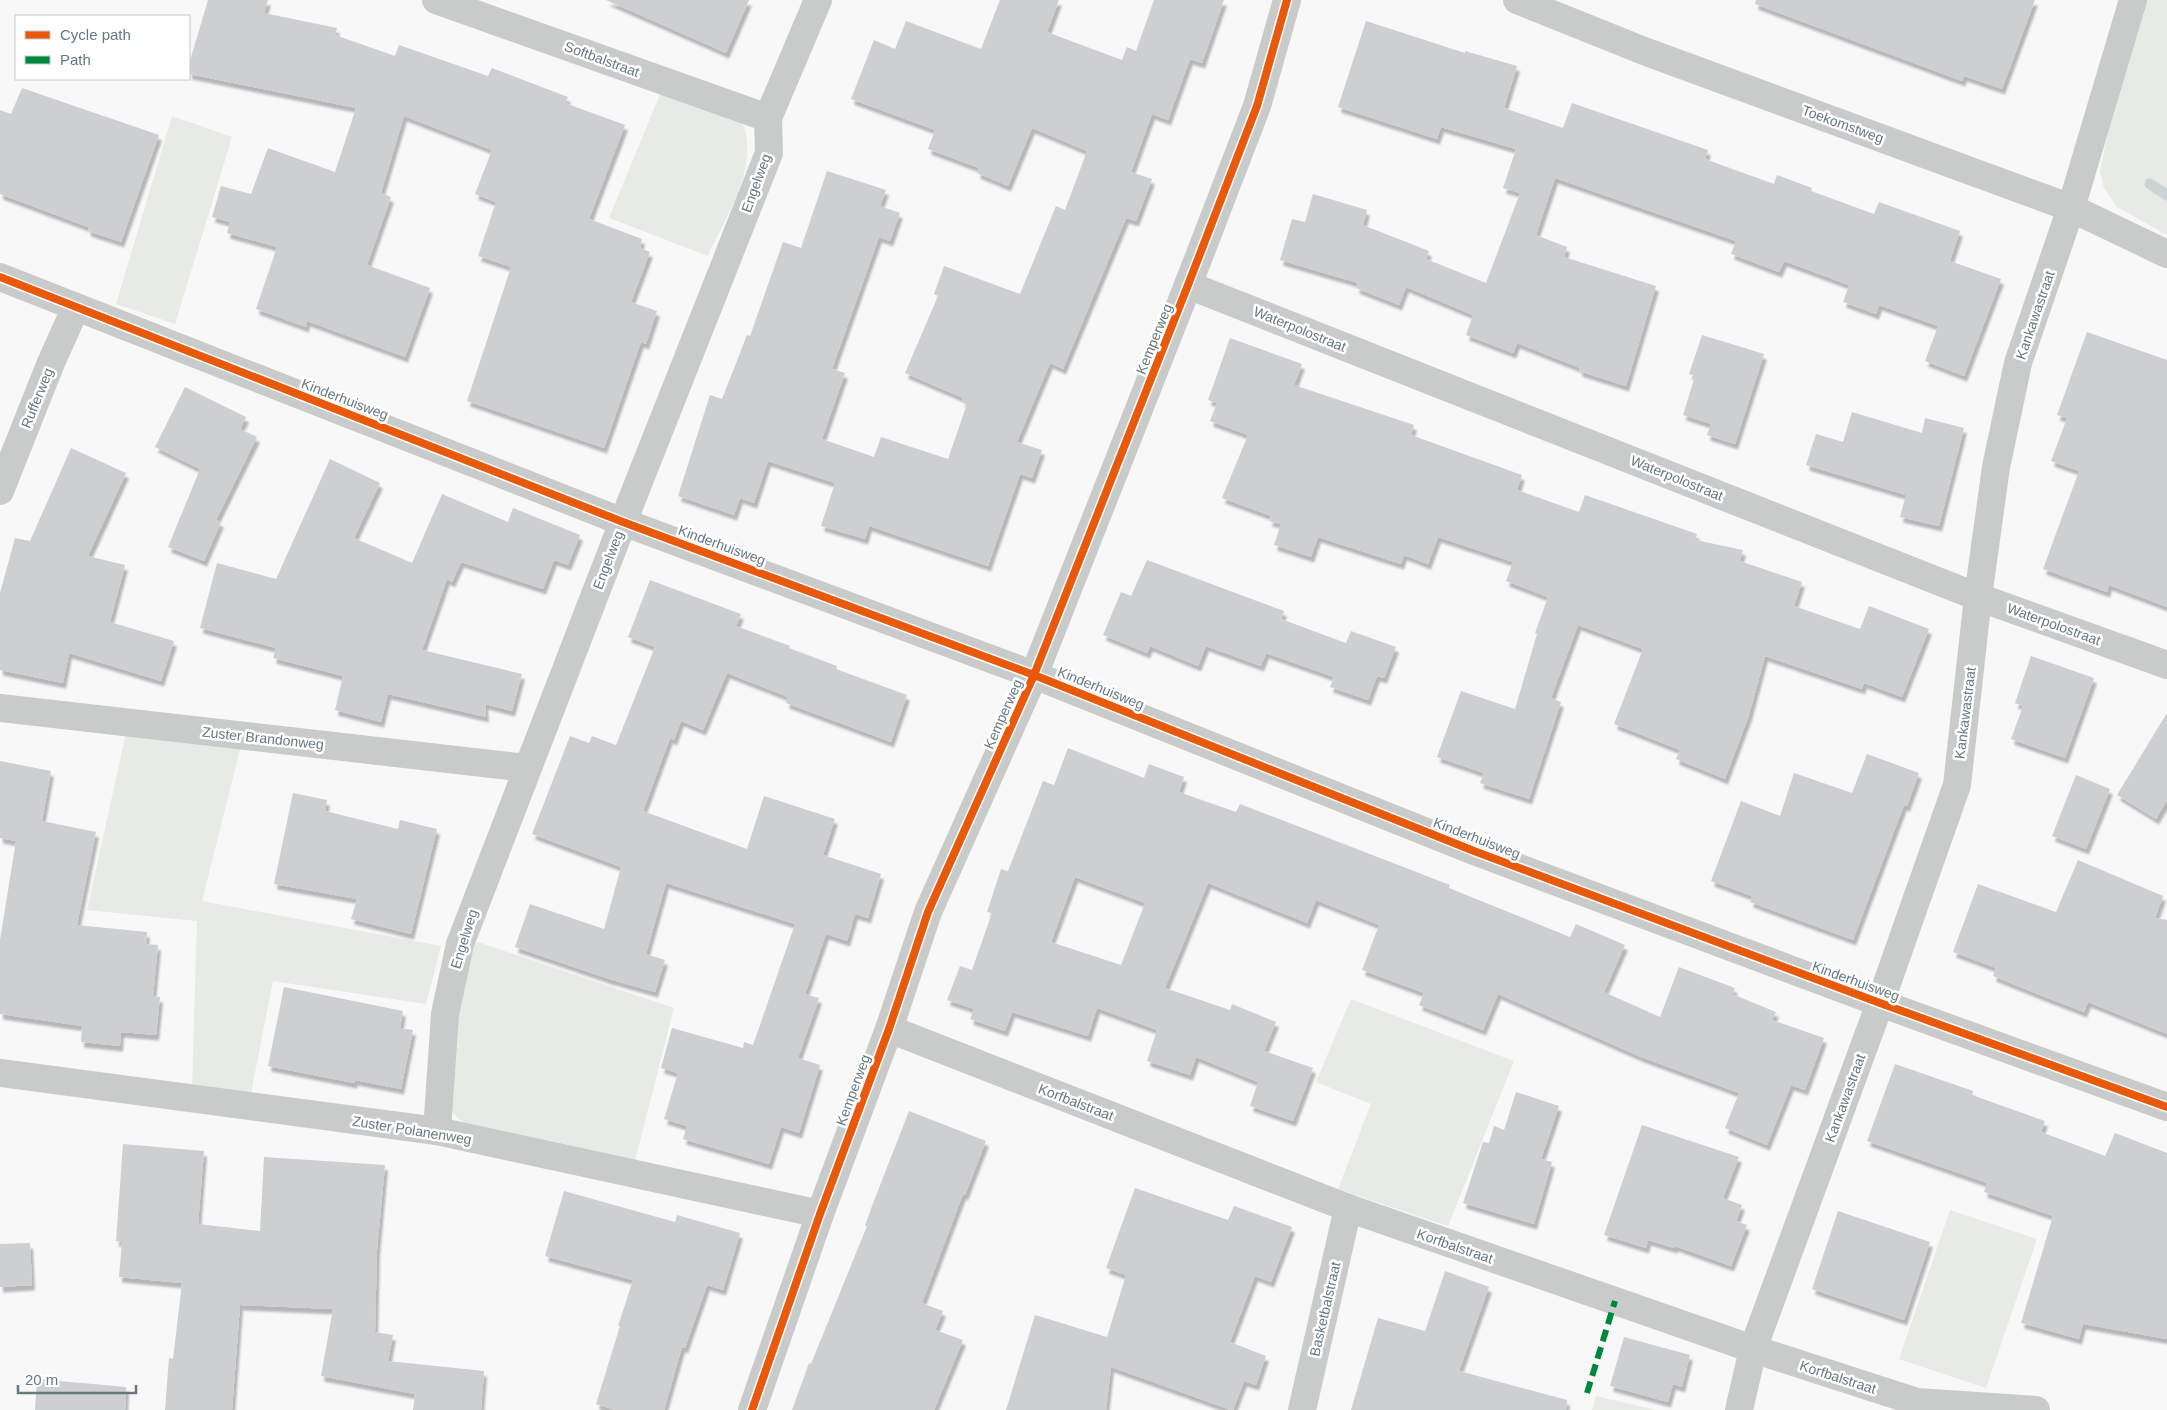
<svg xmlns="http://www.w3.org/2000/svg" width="2167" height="1410" font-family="Arial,sans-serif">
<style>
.green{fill:#e8eae5}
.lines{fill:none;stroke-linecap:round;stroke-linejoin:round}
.stream{stroke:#cad4d6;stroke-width:11}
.building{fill:#cdcfd0;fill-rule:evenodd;filter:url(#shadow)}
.street{stroke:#c9cbcb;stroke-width:28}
.quiet{stroke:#00873e;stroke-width:6;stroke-dasharray:12 6;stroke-linecap:butt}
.cycleway-casing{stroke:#fff;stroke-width:11}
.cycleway{stroke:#e8590c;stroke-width:8}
.labels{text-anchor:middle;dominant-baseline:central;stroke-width:5;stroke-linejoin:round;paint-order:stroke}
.street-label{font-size:14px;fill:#667880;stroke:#fff}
</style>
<defs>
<filter id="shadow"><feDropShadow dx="3" dy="5.5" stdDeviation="1" flood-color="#0004"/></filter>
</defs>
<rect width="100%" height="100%" fill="#f8f8f8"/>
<g class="green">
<path d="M2147,0H2167V235L2117,207L2104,188L2100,171L2108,132Z"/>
<path d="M661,92L741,120C762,164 726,216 708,256L609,218Z"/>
<path d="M172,116L232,137L175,324L116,304Z"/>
<path d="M126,733L241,746L202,901L441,946L426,1004L273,981L250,1098L192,1089L197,921L87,910Z"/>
<path d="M475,941L674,1008L635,1161L469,1126L457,1118L450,1107L453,1043L461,989Z"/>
<path d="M1351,999L1514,1061L1448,1226L1338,1189L1371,1104L1316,1082Z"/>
<path d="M1950,1210L2037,1239L1986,1388L1899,1359Z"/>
<path d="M1596,1396L1656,1410H1592Z"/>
</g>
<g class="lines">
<path class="stream" d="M2150,184L2167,195"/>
</g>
<g class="building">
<path d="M208,0H268L264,13L337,28L335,35L395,56L399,45L488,76L492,68L568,97L565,103L625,125L589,219L642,239L640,248L650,252L631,302L657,311L646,344L641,342L604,448L467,401L511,267L478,256L496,202L475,194L492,150L404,116L381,193L391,197L367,265L430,288L405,357L307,321L306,327L256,309L277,247L227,233L230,222L212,217L221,186L251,194L268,148L335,172L356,108L189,74V64Z"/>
<path d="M606,0H749L726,53Z"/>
<path d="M1000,0H1059L1047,32L1122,60L1127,47L1136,51L1154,0H1224L1202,63L1190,59L1168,120L1152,114L1131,172L1152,179L1136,221L1126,218L1063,369L1050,363L1017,442L1042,450L1032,478L1020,474L988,566L869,526L865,539L821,526L835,483L768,461L754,503L740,498L734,515L678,496L710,395L722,399L747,335L750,336L783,242L801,248L827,171L886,190L880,206L900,213L890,241L879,237L832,369L845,373L822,439L874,457L881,437L948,459L967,404L962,402L963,398L905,373L938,296L934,294L944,266L1020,294L1056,206L1065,210L1087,151L1032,128L1008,186L977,173L979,168L928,149L935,130L851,99L874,40L895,49L906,21L981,49Z"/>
<path d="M1756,0H2035L2002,89L1964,76L1962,81L1755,4Z"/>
<path d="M1366,21L1465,53V51L1517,66L1504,108L1563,128L1572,103L1708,150L1705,159L1774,184L1777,175L1812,188L1811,191L1874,214L1879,202L1960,231L1950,261L2001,279L1964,376L1925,361L1938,326L1879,305L1876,314L1843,302L1849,285L1784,261L1779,272L1731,254L1736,241L1555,178L1536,235L1567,247L1564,257L1656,286L1626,386L1579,371L1580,368L1517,343L1513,353L1466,335L1473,315L1406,287L1399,305L1356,288L1358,283L1280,260L1292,219L1305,222L1313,194L1367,210L1363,225L1429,251L1426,259L1486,283L1520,193L1503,188L1516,149L1441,127L1437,139L1338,107Z"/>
<path d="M22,88L159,135L121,242L88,231V227L0,194V110L11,114Z"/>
<path d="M2087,332L2167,360V607L2109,585L2107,592L2043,569L2079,471L2051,461L2067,418L2057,415Z"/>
<path d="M1702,335L1764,354L1735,444L1707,435L1711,424L1683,415L1695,376L1689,374Z"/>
<path d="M1230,338L1302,364L1294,385L1414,425L1411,435L1522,475L1517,490L1579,512L1585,495L1697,534L1695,540L1743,550L1740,561L1802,582L1794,606L1860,629L1869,606L1929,629L1902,697L1864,683L1862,689L1765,656L1749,715L1725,779L1676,759L1680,750L1614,724L1643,649L1578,625L1551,698L1561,702L1529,799L1480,783L1484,773L1437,757L1461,691L1515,709L1537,634L1535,633L1548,597L1506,581L1513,562L1438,537L1428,564L1404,555L1401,564L1318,537L1311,557L1274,545L1281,524L1269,521L1271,516L1222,498L1248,435L1210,421L1217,403L1208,400Z"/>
<path d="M185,387L246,417L240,429L257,437L216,520L221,522L204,561L168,547L200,469L155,447Z"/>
<path d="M1852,412L1922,433L1925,418L1964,428L1939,526L1900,517L1906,495L1806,465L1816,434L1843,442Z"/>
<path d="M71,448L126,473L88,556L125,565L110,622L174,641L161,681L69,653L63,683L0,670V593L15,538L30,541Z"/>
<path d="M330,459L380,483L354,538L412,563L442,494L508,522L513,508L580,535L568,565L554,560L543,589L461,562L452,582L447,579L422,650L522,674L512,711L485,704L486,717L388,694L381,722L335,710L343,676L273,658L276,648L200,628L217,563L276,579Z"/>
<path d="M1147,560L1284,611L1281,619L1346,643L1351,631L1396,647L1384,678L1377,676L1368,700L1330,687L1334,677L1266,653L1261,666L1206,646L1198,666L1150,646L1147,653L1103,635L1121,592L1131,596Z"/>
<path d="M650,580L741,614L736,626L790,646L789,648L837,666L836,669L907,695L891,742L786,703L788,697L727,673L703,730L681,721L674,740L670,738L643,811L747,849L764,796L835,819L823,855L881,874L868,918L855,914L847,941L826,934L805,994L819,998L798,1058L820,1065L799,1133L781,1127L769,1164L683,1139L687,1126L664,1119L678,1073L661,1068L672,1028L743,1048L744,1042L753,1045L795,924L666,883L646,954L665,960L655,992L609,979L515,947L530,904L604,929L621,867L532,834L570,736L589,743L592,736L616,745L655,647L628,637Z"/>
<path d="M2031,656L2094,678L2065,758L2011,739L2023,706L2015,703Z"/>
<path d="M2167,713V800L2156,819L2117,795Z"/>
<path d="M1068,748L1144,778L1149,764L1184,777L1179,792L1236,812L1240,804L1450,885L1449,888L1570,937L1576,924L1625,945L1604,992L1660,1017L1679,967L1735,988L1732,994L1776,1012L1772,1020L1824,1038L1805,1090L1791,1085L1767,1145L1725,1128L1739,1093L1641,1057L1498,994L1483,1030L1419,1005L1424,993L1362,970L1379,925L1316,900L1307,923L1208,883L1165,988L1230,1010L1232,1004L1276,1022L1264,1051L1313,1068L1293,1121L1250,1106L1258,1082L1196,1057L1190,1075L1147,1061L1157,1030L1097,1008L1088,1036L1012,1012L1005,1031L970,1019L974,1009L947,1000L960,966L972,970L992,913L987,912L1001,869L1008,871L1043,781L1054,785ZM1075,877L1145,903L1121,965L1051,942Z"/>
<path d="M1867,754L1919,773L1907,806L1904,805L1853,940L1750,902L1752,896L1711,881L1741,801L1780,816L1794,773L1852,793Z"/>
<path d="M0,761L51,771L42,821L96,832L77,925L147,932L146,944L158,945L153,996L160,997L156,1035L121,1032L120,1046L81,1042L82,1026L0,1014V940L16,841L0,838Z"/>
<path d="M2076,775L2110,789L2086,849L2052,836Z"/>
<path d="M293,793L327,800L325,811L398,829L400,820L437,829L411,934L351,919L357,899L274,884Z"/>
<path d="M2078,860L2163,896L2155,918L2167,920V1034L2088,1002L2084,1012L2050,999L1993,976L1996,968L1953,952L1978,884L2056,912Z"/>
<path d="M284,987L403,1011L400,1028L413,1030L401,1089L355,1080L354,1083L268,1066Z"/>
<path d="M1895,1064L1973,1091L1972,1095L2045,1121L2041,1132L2105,1156L2115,1133L2167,1153V1339L2083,1324L2079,1339L2021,1323L2053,1216L1984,1192L1987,1183L1867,1141Z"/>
<path d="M1516,1092L1559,1106L1541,1159L1552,1162L1534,1224L1463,1203L1483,1142L1489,1143L1494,1126L1504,1130Z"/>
<path d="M909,1111L986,1141L965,1195L963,1194L922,1303L943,1311L935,1330L963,1340L934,1410H792L809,1363L811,1364L867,1226H865L872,1206Z"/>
<path d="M1642,1125L1739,1157L1723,1198L1742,1205L1736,1221L1747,1225L1731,1266L1675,1246L1674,1248L1648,1240L1646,1248L1604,1235Z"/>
<path d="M123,1144L204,1151L198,1224L260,1231L264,1157L385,1165L377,1250L375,1332L393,1335L388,1361L484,1371L481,1410H413L415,1394L321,1376L333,1309L240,1305L232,1410H165L169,1358L173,1359L182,1283L119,1277L122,1242L116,1241Z"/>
<path d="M1135,1188L1228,1220L1234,1206L1292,1227L1271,1282L1255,1276L1230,1342L1266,1356L1256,1385L1244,1381L1233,1410H1231L1111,1367L1106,1410H1006L1035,1315L1107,1337L1126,1275L1106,1268Z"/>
<path d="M564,1191L675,1222L677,1215L740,1233L723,1290L707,1285L685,1348L682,1347L664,1410H616L596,1404L620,1326H618L633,1280L545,1256Z"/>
<path d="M1838,1211L1930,1242L1904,1320L1812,1289Z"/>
<path d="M30,1243L32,1285L0,1287V1244Z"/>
<path d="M1445,1271L1489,1287L1459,1371L1567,1400L1566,1410H1351L1378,1318L1425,1331Z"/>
<path d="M1624,1337L1690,1355L1682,1387L1673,1384L1668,1402L1610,1386Z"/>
<path d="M37,1379L126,1387L125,1410H35Z"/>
</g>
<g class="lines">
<g class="street">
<path d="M436,0L768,118"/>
<path d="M1517,0L1644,51L2071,208L2167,254"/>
<path d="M0,277L623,522L1034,675L1474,851L1880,1003L2167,1107"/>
<path d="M1188,285L1978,597L2167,665"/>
<path d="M0,491L50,365L76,307"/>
<path d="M0,708L527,768"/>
<path d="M889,1029L1348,1208L1753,1349L1917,1402L2036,1410"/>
<path d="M0,1073L437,1131L820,1214"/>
<path d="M437,1131L445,1014L460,944L623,522L769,153L768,118L818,0"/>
<path d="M752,1410L820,1214L889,1029L928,912L1034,675L1188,285L1257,106L1287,0"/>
<path d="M1302,1410L1348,1208"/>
<path d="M1739,1410L1753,1349L1880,1003L1957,785L1978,597L1996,467L2018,363L2071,208L2133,0"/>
</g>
<path class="quiet" d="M1587,1393L1615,1301"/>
<defs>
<g id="cycleway">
<path d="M0,277L623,522L1034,675L1474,851L1880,1003L2167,1107"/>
<path d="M752,1410L820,1214L889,1029L928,912L1034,675L1188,285L1257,106L1287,0"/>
</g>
</defs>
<use href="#cycleway" class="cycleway-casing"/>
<use href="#cycleway" class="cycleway"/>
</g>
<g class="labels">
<g class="street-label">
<text transform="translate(602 59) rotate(20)">Softbalstraat</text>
<text transform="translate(1843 124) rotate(20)">Toekomstweg</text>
<text transform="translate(756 183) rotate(-70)">Engelweg</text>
<text transform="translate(2035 315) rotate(-71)">Kankawastraat</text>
<text transform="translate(1300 329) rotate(22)">Waterpolostraat</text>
<text transform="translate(1154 339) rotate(-68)">Kemperweg</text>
<text transform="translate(37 398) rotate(-68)">Rufferweg</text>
<text transform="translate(345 399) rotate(21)">Kinderhuisweg</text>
<text transform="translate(1677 478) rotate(22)">Waterpolostraat</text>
<text transform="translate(722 545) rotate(20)">Kinderhuisweg</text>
<text transform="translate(608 560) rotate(-69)">Engelweg</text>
<text transform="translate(2054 624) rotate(20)">Waterpolostraat</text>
<text transform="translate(1101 688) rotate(22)">Kinderhuisweg</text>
<text transform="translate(1965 713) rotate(-83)">Kankawastraat</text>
<text transform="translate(1003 714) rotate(-66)">Kemperweg</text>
<text transform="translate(263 738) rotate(6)">Zuster Brandonweg</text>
<text transform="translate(1477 838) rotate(21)">Kinderhuisweg</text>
<text transform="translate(464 939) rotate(-73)">Engelweg</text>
<text transform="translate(1856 981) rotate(20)">Kinderhuisweg</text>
<text transform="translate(853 1090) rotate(-70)">Kemperweg</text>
<text transform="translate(1845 1098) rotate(-70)">Kankawastraat</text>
<text transform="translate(1076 1102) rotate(21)">Korfbalstraat</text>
<text transform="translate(412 1130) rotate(9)">Zuster Polanenweg</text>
<text transform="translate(1455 1246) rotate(19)">Korfbalstraat</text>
<text transform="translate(1325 1309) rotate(-77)">Basketbalstraat</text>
<text transform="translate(1838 1377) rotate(18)">Korfbalstraat</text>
</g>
</g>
<rect x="15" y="15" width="175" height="65" fill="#ffffff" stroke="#c2c9cc"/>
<rect x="25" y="31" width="25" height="8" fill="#e8590c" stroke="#c2c9cc"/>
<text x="60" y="40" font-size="15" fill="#667880">Cycle path</text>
<rect x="25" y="56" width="25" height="8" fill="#00873e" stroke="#c2c9cc"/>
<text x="60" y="65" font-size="15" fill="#667880">Path</text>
<path d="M18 1385v8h118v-8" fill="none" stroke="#667880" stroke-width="2.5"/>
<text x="25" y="1385" font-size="15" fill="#667880" stroke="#ffffff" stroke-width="4" paint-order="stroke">20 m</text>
</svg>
